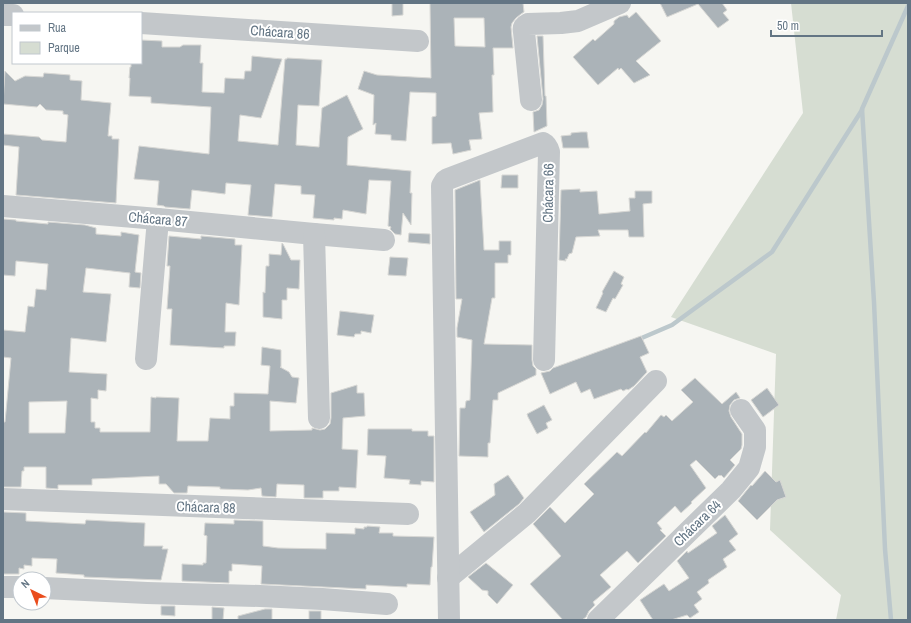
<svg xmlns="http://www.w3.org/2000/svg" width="911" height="623" font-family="'Archivo Narrow',sans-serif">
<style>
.green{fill:#d6ddd2}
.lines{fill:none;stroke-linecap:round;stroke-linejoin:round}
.stream{stroke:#bcc8cc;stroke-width:4.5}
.building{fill:#abb3b8;stroke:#d7d7d4;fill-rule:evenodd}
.minor{stroke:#c3c7ca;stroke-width:22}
.labels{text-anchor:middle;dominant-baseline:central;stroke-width:4;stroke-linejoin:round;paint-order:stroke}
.street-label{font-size:14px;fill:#637584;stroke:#fff}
</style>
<rect width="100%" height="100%" fill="#f6f6f2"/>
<path class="green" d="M791,3H908V620H836L841,595L770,530L776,354L671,317L803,113Z"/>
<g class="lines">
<g class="stream">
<path d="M637,340L672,325L772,252L862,110"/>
<path d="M891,620L885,549L874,302L862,109L908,6"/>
</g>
</g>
<g class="building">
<path d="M392,3H403V15L392,16Z"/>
<path d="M430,3H523L524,12L521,14L516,18L512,23L511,27L513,48H493L494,75H492L493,112L479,113L482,139L469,140L471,150L453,154L451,143L432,144V117L436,116V93L410,92L406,141L391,140V135L375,134L376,123L373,125L374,95L358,89L364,71L377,75L431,78ZM454,18H484L485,47L455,46Z"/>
<path d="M660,3H722L727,10L723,13L729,20L718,28L698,4L667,17Z"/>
<path d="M636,12L661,41L636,61L650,75L634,83L621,68L619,70L618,68L598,85L573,57L593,39L595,41L614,24V21L619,17L627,15L629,18Z"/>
<path d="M537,36H543L545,96H546L547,126L534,132L533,112L539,110L542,105L543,99Z"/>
<path d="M141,40L162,41V47H180L183,45H201L200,63H203L202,92L224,93L225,78L244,79L245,71H251L252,56L282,59L261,118L240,115L238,141L278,145L285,59H287V58L322,60L319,106L298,105L296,145L319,147L322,108L347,95L363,129L348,137L347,165L411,171L410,193H412L411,225L403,213L401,235L395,234L390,229L391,227L388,226L391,181L369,180L366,214L343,210L342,219L334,218V220L313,218L315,195L301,194V186L275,184L272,217L248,215L251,185L226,183L225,194L192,190L190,209L165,207L164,206L157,205L159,181L134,179L139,146L209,154L211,107L151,103V97L129,96L130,78H129L130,67H131V63H141Z"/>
<path d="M5,71L15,81L25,76L43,77L44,73L70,75V80L82,81L81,100L111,103L108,136H112V139H119L116,203L16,195L19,147L3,145V134L39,137L42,140L66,142L68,115L63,114V111L46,110L40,104L37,107L3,104Z"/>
<path d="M581,132H587L589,148H563L561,136L571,135V133Z"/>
<path d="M502,175H518V188H501Z"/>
<path d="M480,180L484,250H499V241H511V255H508V263H495V298H492L484,344L532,345V360L533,366L536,369V375L498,393V400H493L490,443H488V457L459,456L460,408H465L466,401L470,400L472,340L457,337V328L462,299H456L455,190Z"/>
<path d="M580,189V192L597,191L599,214L630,211L629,198H635V191H652V203L643,204L644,237H629L628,230H598L600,236L576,237L572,253L569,254L567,259H565L566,261L559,260L561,190Z"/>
<path d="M3,219L16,220V221L48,224V222L85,225L96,228V234L121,236V232L139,235L135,272L141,273L140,288L129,287L130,273L86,268L83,292L111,294L106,342L71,338L69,372L107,374L106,391L98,390V399L91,398V422H95V428H100V432H150L151,397L156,398V397L179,398L177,441H208L210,418L230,419V406H234V393L268,394L270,366L261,365L262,347L281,350V367H280L289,372L292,377L299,378L296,403L270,401V431L312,430V428L320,430L325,429L330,424L331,418V393L357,385V393H364L365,416L343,418L342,449L358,450L356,488L339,487V491H323V498H304V485L277,484L276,497L262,496L261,488L248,490L220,489V487L188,486L187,493H174L166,484H159V476L92,479V485H58V489L46,488V467H24V471H22L21,487H3V422H5L11,358L3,357V330L25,332L28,306L34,307L36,289L46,290L48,264L16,261L15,276L3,275ZM67,401L65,433H29V402Z"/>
<path d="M409,233L430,234V244L408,242Z"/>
<path d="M169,236L201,239V236L235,239V245H242L239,305L226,303L225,332H236L235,346H224V348L170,345L172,309H167L170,266H167Z"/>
<path d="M282,243L283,244L291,260H300L299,289L287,288V300H282V319L263,317V292L265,293L266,266H269V254L281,255Z"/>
<path d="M390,257L408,258L406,276L388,275Z"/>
<path d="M614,271L624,277L621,284L623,285L615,299L613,298L606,312L596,308L603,293L602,292Z"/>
<path d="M340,311L374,315L371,333L361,331V334H355L354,337L337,335Z"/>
<path d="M641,336L649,353L640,357L647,372L634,386L628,390L627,389L623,391L621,389L594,399L590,389L581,393L576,382L550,394L541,373L550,371L553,368Z"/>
<path d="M695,378L722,404L736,392L740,398L734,400L730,405L729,411L731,417L742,434V445L741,449L730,460L735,465L724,478L721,475L720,476L719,475L715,479L696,460L690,465L706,488L691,502L692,503L681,513L675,506L657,523L662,529L660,530L666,536L638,563L627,551L600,575L611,587L593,602L595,605L589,611L586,617L582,620H563L530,584L561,556L533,524L550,507L565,523L594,494L584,484L617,452L622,456L645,432L646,433L661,415L664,417L666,415L672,421L693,402L681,390Z"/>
<path d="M767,388L779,405L763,417L751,400Z"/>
<path d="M544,405L552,420L546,423L548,428L537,434L528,417L527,414Z"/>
<path d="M368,429H412V431H428V436H434V482L421,481V485L409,484L410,480L384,478L386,456L367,455Z"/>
<path d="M765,471L776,482L780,480L786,497L777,500L757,520L738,501L751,485L752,486Z"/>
<path d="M508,475L524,498L519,504L484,532L470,512L495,495L494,484Z"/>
<path d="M3,512L26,513V521L85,524L86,520L145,523L144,546H163L162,549H168L161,580L84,577V575L56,573L57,559L32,558V566L24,565V569L19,568V574H3Z"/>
<path d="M725,515L738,534L729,541L736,550L723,559L727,567L708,580L709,583L697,592L702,599L694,605L699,612L690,618L687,615L671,620H653L640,600L664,584L669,591L689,578L677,561L687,551L688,553L717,533L712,526Z"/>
<path d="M234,520L263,521V546L278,548L326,549V533L355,534V528L364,529V527H367V526L380,527L379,533H393V536L434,537L432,567H431L430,585L407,584V587L366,585V589L261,584L262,566L232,564V571H229V583L182,581V564L203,565V563H206L207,536L204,535L205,523L234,524Z"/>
<path d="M486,563L513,585L497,604L488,595V591L482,590L468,577Z"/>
<path d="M161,606H175V616L161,615Z"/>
<path d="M212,607L224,608L223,620H212Z"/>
<path d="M265,609H272V620H238V616Z"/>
<rect x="309" y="611" width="12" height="9"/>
</g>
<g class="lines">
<g class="minor">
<path d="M3,15H13"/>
<path d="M141,23L418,41"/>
<path d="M531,100L524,32C523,28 524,26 528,24L561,23L578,21L620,3"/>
<path d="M3,206L158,219L314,234L384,240"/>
<path d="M314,234L319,418"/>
<path d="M146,359L158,219"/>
<path d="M3,499L408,514"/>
<path d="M448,578L527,513L656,381"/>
<path d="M3,587H20"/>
<path d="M44,588L147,593L260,596L322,599L387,604"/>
<path d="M449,620L442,186L445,181L448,179L543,143C547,145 548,148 549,152L544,360"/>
<path d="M598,620L731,490L749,468L755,447V430L741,410"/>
</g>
</g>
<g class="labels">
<g class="street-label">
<text transform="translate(280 32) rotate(4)">Chácara 86</text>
<text transform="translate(548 193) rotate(-89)">Chácara 66</text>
<text transform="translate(158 219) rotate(5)">Chácara 87</text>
<text transform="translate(206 507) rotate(2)">Chácara 88</text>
<text transform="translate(697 523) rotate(-44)">Chácara 64</text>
</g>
</g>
<rect width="911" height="623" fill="none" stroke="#637584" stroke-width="8"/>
<rect x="12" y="12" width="130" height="52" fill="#ffffff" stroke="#c1c8ce"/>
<rect x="20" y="25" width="20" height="6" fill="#c3c7ca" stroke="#c1c8ce"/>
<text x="48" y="32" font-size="12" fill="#637584">Rua</text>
<rect x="20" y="42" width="20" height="12" fill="#d6ddd2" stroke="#c1c8ce"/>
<text x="48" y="52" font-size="12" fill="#637584">Parque</text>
<g transform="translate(32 591) rotate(317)"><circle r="19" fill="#ffffff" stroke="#c1c8ce"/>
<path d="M0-3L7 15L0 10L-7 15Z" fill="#ea4d1d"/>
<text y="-6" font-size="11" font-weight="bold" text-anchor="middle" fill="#637584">N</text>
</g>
<path d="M771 30v6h111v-6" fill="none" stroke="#637584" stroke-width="2"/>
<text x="777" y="30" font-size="12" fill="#637584" stroke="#ffffff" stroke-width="3" paint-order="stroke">50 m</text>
</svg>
